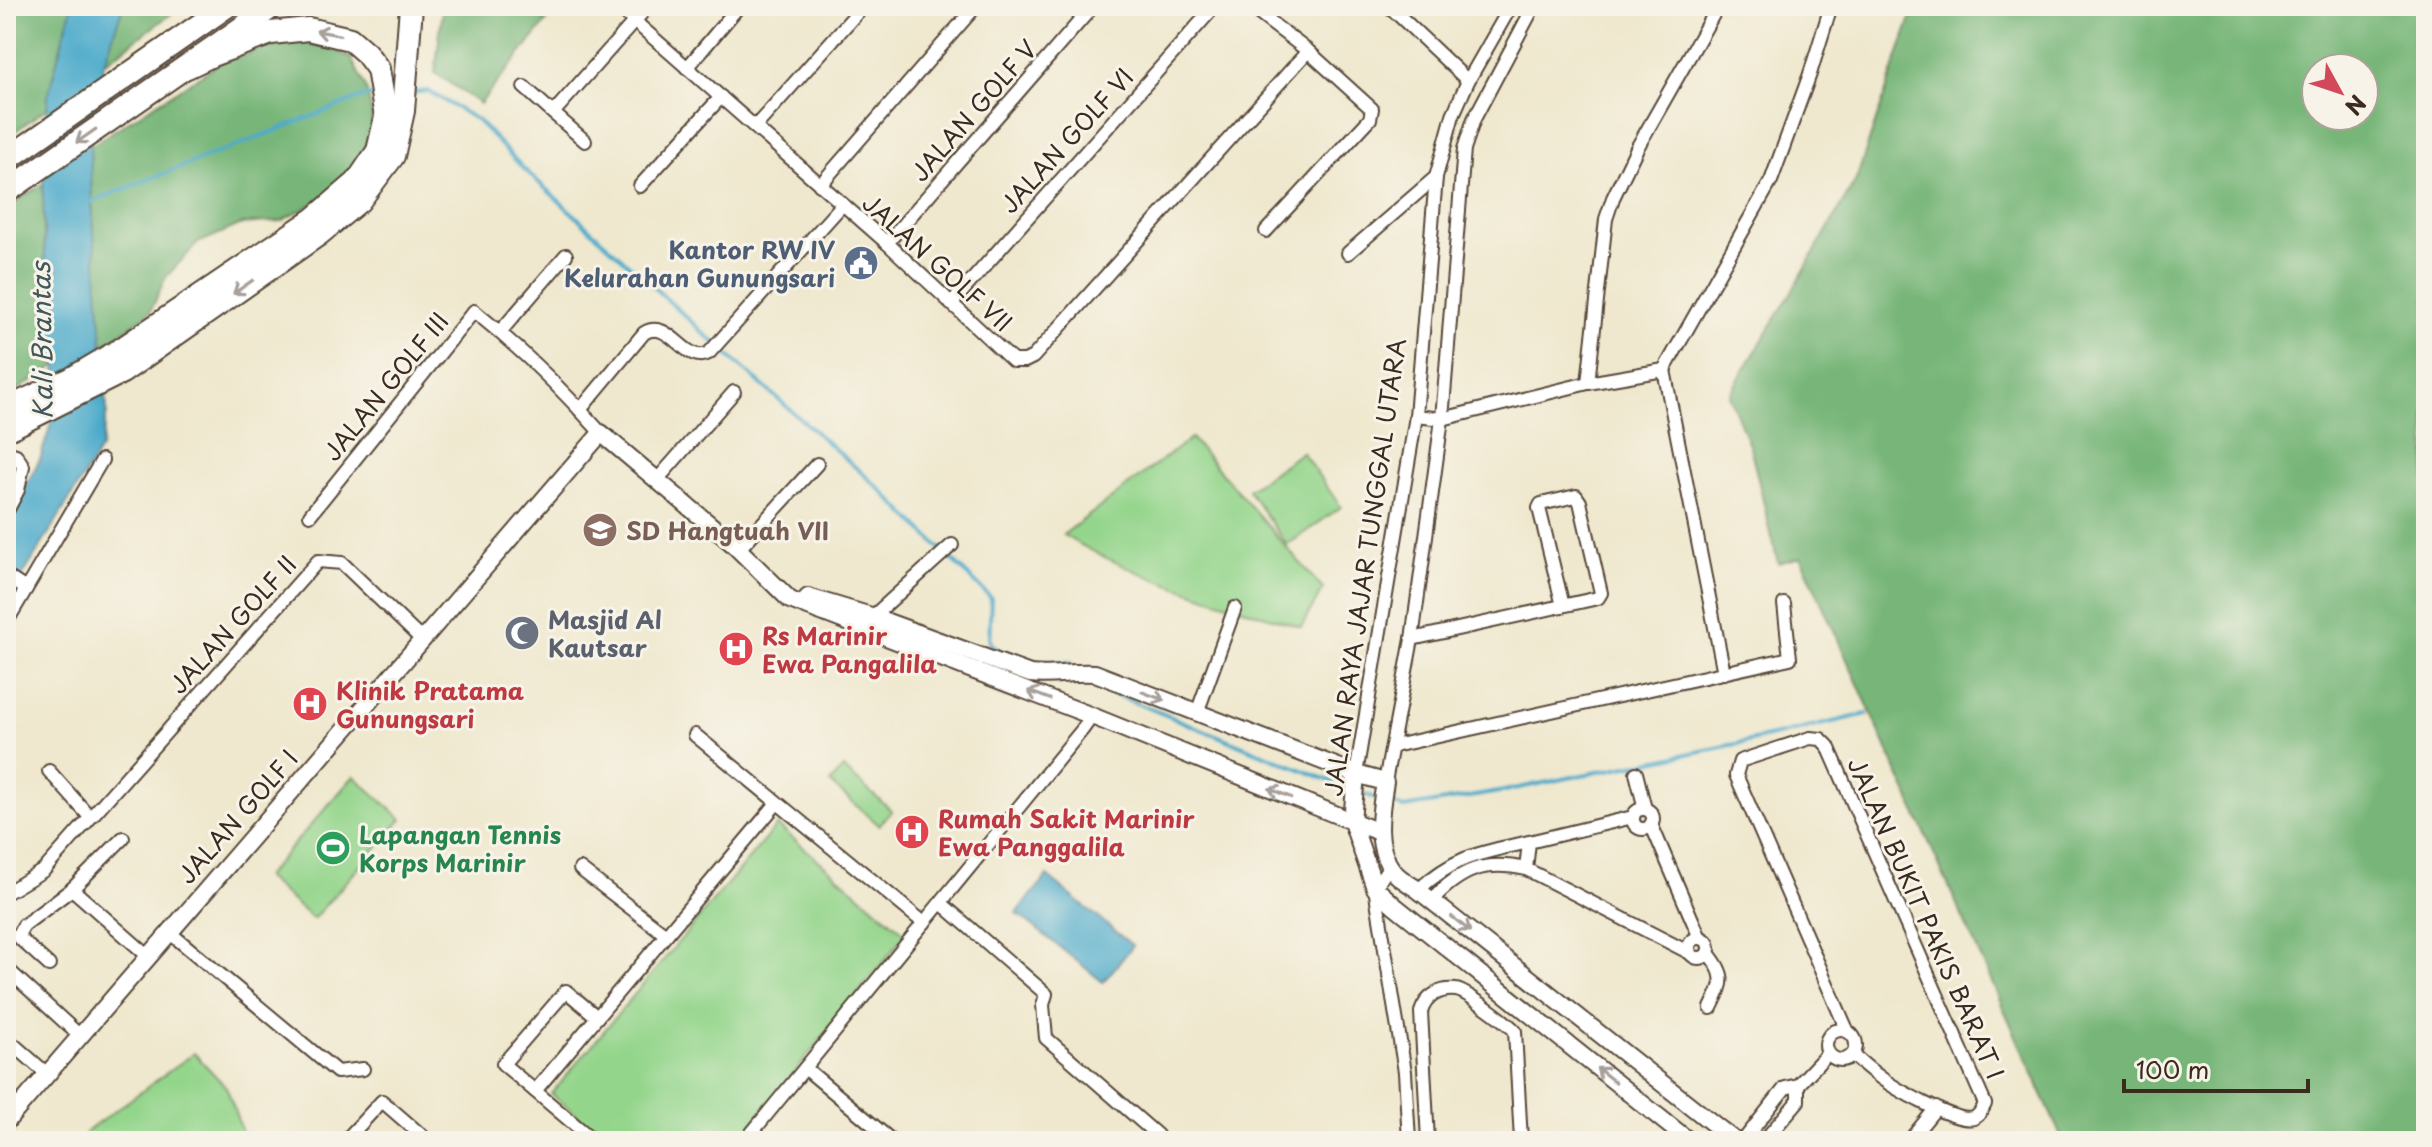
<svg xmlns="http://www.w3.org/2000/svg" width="2432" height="1147" font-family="'Playpen Sans',sans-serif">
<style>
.green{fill:#94d58c;stroke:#688055;stroke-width:2}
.forest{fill:#77b678;stroke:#59704b;stroke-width:2;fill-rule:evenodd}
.water{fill:#4caacb;stroke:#446a74;stroke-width:2}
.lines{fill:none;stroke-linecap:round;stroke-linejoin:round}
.stream{stroke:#4caacb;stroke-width:4}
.minor-casing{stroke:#564638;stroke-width:16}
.secondary-casing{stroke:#564638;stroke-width:20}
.motorway-casing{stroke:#564638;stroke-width:26}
.minor{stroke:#fff;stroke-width:12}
.secondary{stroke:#fff;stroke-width:16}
.motorway{stroke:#fff;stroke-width:22}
.oneway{stroke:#a79f9a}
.labels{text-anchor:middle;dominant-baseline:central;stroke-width:6;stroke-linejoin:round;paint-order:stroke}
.street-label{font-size:24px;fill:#3b2a1e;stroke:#f7f3e8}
.service-label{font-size:24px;font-weight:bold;fill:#4e5e75;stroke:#f7f3e8;text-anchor:end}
.education-label{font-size:24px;font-weight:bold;fill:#785e54;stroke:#f7f3e8;text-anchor:start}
.worship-label{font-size:24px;font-weight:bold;fill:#5b616d;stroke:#f7f3e8;text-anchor:start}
.health-label{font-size:24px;font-weight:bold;fill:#be3a42;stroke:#f7f3e8;text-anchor:start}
.leisure-label{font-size:24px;font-weight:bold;fill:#27864d;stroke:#f7f3e8;text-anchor:start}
.water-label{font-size:26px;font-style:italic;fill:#41575b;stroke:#f7f3e8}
</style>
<rect width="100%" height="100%" fill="#f7f3e8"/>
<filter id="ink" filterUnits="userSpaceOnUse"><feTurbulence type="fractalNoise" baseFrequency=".0125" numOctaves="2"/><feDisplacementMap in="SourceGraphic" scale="16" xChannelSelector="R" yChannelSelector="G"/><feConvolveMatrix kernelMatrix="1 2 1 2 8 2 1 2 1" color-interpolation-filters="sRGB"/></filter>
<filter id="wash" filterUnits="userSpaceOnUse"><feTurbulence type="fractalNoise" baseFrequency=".006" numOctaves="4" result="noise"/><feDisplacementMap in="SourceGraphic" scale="32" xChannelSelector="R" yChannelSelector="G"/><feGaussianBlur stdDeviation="1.8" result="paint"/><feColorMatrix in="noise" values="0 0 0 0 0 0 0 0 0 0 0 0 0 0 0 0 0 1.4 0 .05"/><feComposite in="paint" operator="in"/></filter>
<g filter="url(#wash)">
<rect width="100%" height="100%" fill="#efe8ce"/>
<g class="green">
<path d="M1191,438L1323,589L1301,627C1220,601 1137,579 1063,535Z"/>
<path d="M1302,452L1341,507L1287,545L1248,490Z"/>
<path d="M843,768L892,811L879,825L830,783Z"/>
<path d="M354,776L402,819L313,919L265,877Z"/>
<path d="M777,825L906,934L739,1141H609L551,1094Z"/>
<path d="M194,1053L227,1088L245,1141H84L86,1132Z"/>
</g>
<g class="forest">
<path d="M6,6H72L48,95L47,108L6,138Z"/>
<path d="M123,6H182L104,63Z"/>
<path d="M443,6H559L480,104L435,73Z"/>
<path d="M1915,6H2426V1141H2063L1801,557L1778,563L1751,450L1729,395L1794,288L1856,180ZM2364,68V116H2316V68Z"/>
<path d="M296,42L329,47L351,58L366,88L371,109L372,133L351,172L325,197L281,221L242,224L198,243L166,277L150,312L101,348L92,204L90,146L222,62L258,50Z"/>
<path d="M43,184L47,321L57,365L6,397V208Z"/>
</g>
<g class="water">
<path d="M72,6H123L104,63L90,146L92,204L107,412L101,448L6,603V523L40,459L51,424L57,365L47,321L43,192L48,95Z"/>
<path d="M1047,876L1133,946L1103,982L1017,913Z"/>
</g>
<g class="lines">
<g class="stream">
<path d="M410,93L428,91L477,120L523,168L729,356L879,488L991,598L989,642C1011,665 1040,662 1070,663L1073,670"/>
<path d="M90,202L365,96H374"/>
<path d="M1077,678L1079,680L1350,789"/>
<path d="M1358,792L1376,798"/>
<path d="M1388,802L1404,808L1499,792L1746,742L1867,714"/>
</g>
</g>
</g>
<g filter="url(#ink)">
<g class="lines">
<defs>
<g id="minor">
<path d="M617,6L887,243L1013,361H1025L1033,357L1308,51"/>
<path d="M1249,6L1308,51L1372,109L1370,119L1266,231"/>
<path d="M1389,6L1468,81"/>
<path d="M687,68L739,6"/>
<path d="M524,87L553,113"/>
<path d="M755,127L863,6"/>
<path d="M585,141L553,113L648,6"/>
<path d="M820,185L976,6"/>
<path d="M640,186L721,97"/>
<path d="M887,243L1093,6"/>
<path d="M1348,253L1436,177"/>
<path d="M951,304L1215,6"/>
<path d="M500,332L566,255"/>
<path d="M1664,370L1771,181L1810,74L1831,6"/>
<path d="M1664,370L1724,673"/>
<path d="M1588,383L1606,219L1613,198L1637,148L1718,6"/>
<path d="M580,410L644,333C670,317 685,366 709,353L842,205"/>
<path d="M1416,416L1442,419L1588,383L1664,370"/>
<path d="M6,452L16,455L23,466L18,490L6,513"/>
<path d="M657,480L734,392"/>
<path d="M310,515L474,311C519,347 562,389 601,433"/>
<path d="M739,549L817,464"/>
<path d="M6,576L26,589"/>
<path d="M869,620L952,545"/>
<path d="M6,623L102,460"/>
<path d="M1412,639L1598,598L1601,593L1580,502L1576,496L1541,504L1539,508L1563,606"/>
<path d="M1197,713L1235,608"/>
<path d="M695,735L924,923"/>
<path d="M1394,746L1790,658L1784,604"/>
<path d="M49,771L90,817"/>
<path d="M1636,773L1645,809"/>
<path d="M1356,774L1416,416L1436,177L1453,115L1468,81L1511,6"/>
<path d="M1385,782L1412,639L1442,419L1464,149L1474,119L1534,6"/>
<circle cx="1643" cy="819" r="10"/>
<path d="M1633,817L1529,842L1526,869L1690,953"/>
<path d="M1651,824L1700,938"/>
<path d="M123,838L72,889L148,956"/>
<path d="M1390,865L1375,888L1405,1072L1409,1141"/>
<path d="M580,869L666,935"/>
<path d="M1418,890C1457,855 1480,853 1529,842"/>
<path d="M6,893L44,870L318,561L342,563L421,639"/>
<path d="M1432,900C1461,869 1485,860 1526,869"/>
<path d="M941,903L1046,994L1043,1005L1046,1038L1157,1135L1156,1141"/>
<path d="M169,932L337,1072L363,1069"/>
<circle cx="1699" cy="948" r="10"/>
<path d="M1708,953C1728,977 1723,983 1711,1008"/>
<path d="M49,965L17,936L24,925L72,889"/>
<path d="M6,968L80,1036"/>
<circle cx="1841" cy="1045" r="15"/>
<path d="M1847,1030L1736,775L1740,761L1810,738L1821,739L1828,746L1985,1104C1982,1110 1980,1115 1974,1118C1956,1124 1892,1087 1877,1075C1869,1069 1861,1062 1853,1055"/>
<path d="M6,1038L47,1074"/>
<path d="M805,1068L892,1141"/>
<path d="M535,1091L777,803"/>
<path d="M345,1141L382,1101L428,1141"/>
<path d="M594,1141L503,1064L566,991L597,1017"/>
<path d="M745,1141L1082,730L1092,716"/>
<path d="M1428,1141L1421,1012C1426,996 1440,988 1456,990C1466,991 1508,1023 1515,1031L1521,1141"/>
<path d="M1743,1141L1785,1088L1798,1085L1828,1053"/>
<path d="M1764,1141L1798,1101V1085"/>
<path d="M1909,1141L1936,1108"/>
</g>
<g id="secondary">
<path d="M808,597L871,616L1030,674C1052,677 1073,671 1095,673L1356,774L1385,782C1380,811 1373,852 1397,875C1403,881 1412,885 1418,890L1735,1141"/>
<path d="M1356,774L1352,822L1375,888L1395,906L1689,1141"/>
<path d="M6,1122L601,433L733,544L790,600L1092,716L1379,832"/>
</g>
<g id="motorway">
<path d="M6,160L227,6"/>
<path d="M6,192L273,6"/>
<path d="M6,409L71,379L120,350L314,219L357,182L378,151L386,117L378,69L366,53L350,39L308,29L271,33L212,55L187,67"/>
<path d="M6,430L122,372L319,234L359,201L393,156L403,111L411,6"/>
</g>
</defs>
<use href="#minor" class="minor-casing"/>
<use href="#secondary" class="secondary-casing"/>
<use href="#motorway" class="motorway-casing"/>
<use href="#minor" class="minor"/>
<use href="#secondary" class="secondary"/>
<use href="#motorway" class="motorway"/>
</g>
<defs><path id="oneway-shaft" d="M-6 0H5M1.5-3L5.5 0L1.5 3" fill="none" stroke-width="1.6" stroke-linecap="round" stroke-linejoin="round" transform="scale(2)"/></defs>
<g class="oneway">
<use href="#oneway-shaft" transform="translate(328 33) rotate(-169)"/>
<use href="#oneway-shaft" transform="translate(86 136) rotate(145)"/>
<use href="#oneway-shaft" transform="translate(243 287) rotate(145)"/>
<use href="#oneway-shaft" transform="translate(1039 695) rotate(-159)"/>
<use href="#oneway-shaft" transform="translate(1153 696) rotate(21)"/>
<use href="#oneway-shaft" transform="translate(1280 793) rotate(-158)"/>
<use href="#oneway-shaft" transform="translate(1461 924) rotate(39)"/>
<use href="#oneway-shaft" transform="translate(1606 1075) rotate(-142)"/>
</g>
</g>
<defs>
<symbol id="civic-disc" viewBox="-11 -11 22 22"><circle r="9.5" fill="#5c6f8a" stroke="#f7f3e8"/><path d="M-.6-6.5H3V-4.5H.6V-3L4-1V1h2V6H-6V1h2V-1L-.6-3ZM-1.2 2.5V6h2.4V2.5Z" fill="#fff"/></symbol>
<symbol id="school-disc" viewBox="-11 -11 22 22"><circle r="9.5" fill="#8d6e63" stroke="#f7f3e8"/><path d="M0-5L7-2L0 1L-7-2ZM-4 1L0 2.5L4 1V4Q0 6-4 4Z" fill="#fff"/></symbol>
<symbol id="mosque-disc" viewBox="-11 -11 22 22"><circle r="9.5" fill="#6b7280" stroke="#f7f3e8"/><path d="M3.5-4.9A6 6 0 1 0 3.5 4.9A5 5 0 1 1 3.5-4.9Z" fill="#fff"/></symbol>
<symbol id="hospital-disc" viewBox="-11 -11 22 22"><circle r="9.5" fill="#e0444e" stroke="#f7f3e8"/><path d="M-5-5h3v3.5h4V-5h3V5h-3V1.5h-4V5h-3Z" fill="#fff"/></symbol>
<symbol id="stadium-disc" viewBox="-11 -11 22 22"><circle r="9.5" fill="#2e9e5b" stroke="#f7f3e8"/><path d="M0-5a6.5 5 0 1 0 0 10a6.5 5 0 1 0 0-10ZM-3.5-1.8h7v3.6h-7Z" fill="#fff"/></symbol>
</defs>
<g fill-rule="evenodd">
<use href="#civic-disc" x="841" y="243" width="40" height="40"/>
<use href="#school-disc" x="580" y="510" width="40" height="40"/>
<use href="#mosque-disc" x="502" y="613" width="40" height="40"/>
<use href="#hospital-disc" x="716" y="629" width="40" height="40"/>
<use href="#hospital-disc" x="290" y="684" width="40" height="40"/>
<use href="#hospital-disc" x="892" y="812" width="40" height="40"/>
<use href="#stadium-disc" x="313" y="828" width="40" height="40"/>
</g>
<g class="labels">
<g class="street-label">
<text transform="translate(973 110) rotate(-49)">JALAN GOLF V</text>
<text transform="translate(1066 140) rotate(-48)">JALAN GOLF VI</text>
<text transform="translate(938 262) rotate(42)">JALAN GOLF VII</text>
<text transform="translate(385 386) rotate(-51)">JALAN GOLF III</text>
<text transform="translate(1364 567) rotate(-82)">JALAN RAYA JAJAR TUNGGAL UTARA</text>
<text transform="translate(232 624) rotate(-48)">JALAN GOLF II</text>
<text transform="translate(237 816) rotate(-49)">JALAN GOLF I</text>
<text transform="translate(1927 918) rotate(66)">JALAN BUKIT PAKIS BARAT I</text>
</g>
<g class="service-label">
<text x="835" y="249">Kantor RW IV<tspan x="835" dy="28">Kelurahan Gunungsari</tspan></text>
</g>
<g class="education-label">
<text x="626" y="530">SD Hangtuah VII</text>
</g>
<g class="worship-label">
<text x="548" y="619">Masjid Al<tspan x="548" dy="28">Kautsar</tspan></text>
</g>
<g class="health-label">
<text x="762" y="635">Rs Marinir<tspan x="762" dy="28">Ewa Pangalila</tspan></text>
<text x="336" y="690">Klinik Pratama<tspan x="336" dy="28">Gunungsari</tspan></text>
<text x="938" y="818">Rumah Sakit Marinir<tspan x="938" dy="28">Ewa Panggalila</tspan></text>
</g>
<g class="leisure-label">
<text x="359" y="834">Lapangan Tennis<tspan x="359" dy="28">Korps Marinir</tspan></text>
</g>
<g class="water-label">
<text transform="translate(41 341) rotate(-91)">Kali Brantas</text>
</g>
</g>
<rect width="2432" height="1147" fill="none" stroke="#f7f3e8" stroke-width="32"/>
<g transform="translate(2340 92) rotate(130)"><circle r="38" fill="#f7f3e8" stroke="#aca397" stroke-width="2"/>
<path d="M0-6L14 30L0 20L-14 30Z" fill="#d1495b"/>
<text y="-12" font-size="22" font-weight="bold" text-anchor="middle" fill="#3b2a1e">N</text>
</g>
<path d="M2124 1079v12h184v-12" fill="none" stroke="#3b2a1e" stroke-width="4"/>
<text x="2136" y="1079" font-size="24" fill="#3b2a1e" stroke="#f7f3e8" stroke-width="6" paint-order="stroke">100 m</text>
</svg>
